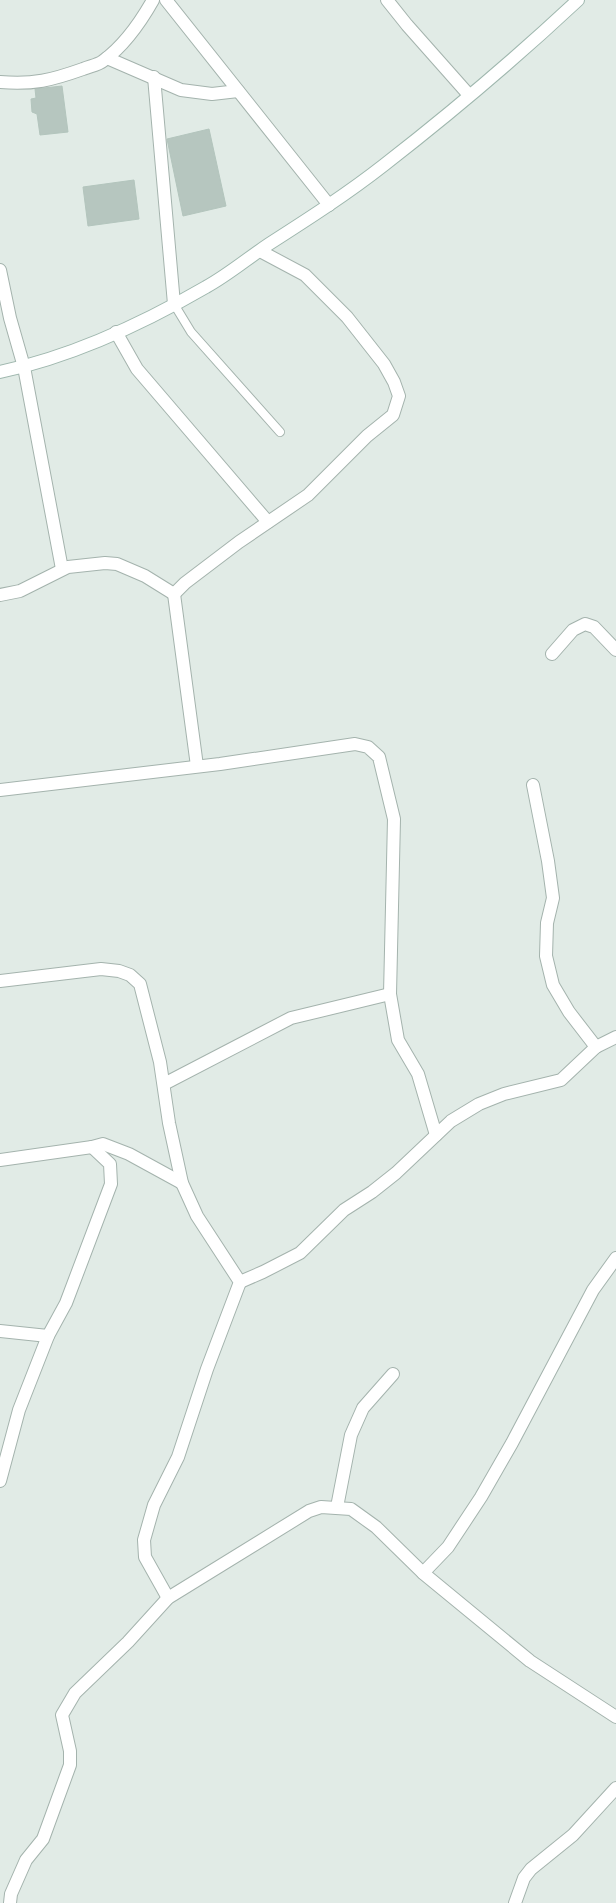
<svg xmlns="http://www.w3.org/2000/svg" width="616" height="1903" font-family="Poppins,sans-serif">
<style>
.building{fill:#b6c6bf;stroke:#b3c5bd}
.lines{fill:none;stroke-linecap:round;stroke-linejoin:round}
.lane-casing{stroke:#a4b3ad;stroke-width:10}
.street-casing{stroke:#a4b3ad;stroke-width:14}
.secondary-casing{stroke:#9fb7ae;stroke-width:14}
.lane{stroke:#fff;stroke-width:8}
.street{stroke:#fff;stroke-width:12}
.secondary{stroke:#fff;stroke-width:12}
</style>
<rect width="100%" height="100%" fill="#e1ebe6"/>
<g class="building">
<path d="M62,86L68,132L40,135L37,114L32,112L31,99L36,98L35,89Z"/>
<path d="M209,129L226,206L183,216L167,139Z"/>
<path d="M134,180L139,219L88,226L83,187Z"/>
</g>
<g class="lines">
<defs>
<path id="lane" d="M174,304L191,332L280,432"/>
<g id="street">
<path d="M166,0L329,205"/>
<path d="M387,0L407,25L469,95"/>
<path d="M107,58L181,90L212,94L238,91"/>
<path d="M154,77L174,304"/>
<path d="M0,82C33,85 52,80 83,69C90,66 98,65 103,61C125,45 140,23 153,0"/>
<path d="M0,270L10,318L24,367L62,569"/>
<path d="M116,332L137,369L268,522"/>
<path d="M174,594L185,583L239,542L308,495L367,436L393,415L399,396L394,382L384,364L347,317L305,275L260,251"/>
<path d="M174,594L197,766"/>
<path d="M0,595L20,591L68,567L105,563L117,564L145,576L174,594"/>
<path d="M552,654L573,630L585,624L594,627L616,650"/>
<path d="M533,785L548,861L553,898L547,923L546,956L553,985L569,1012L596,1047"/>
<path d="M0,790L220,764L355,744L368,747L379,757L394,819L390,994L398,1040L418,1074L436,1135"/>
<path d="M0,981L101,969L119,971L130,975L140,984L160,1062L169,1123L182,1183L197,1216L240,1282L207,1369L178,1457L154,1505L144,1540L145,1557L168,1598"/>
<path d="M164,1084L291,1018L390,994"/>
<path d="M0,1160L92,1147L103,1144L129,1154L182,1183"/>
<path d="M240,1282L263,1272L300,1253L344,1210L372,1192L396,1173L451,1121L479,1104L504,1094L561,1080L596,1047L616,1037"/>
<path d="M0,1331L48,1336"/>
<path d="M0,1481L19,1410L48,1336L66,1303L111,1184L110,1164L92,1147"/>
<path d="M337,1507L351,1435L363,1408L393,1374"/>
<path d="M423,1573L448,1547L481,1497L512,1443L593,1290L616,1258"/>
<path d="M10,1903L11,1894L26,1860L43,1839L70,1765V1751L62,1715L75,1693L128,1642L168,1598L309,1511L321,1507L351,1509L376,1527L423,1573L530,1661L616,1717"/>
<path d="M515,1903L524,1878L531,1869L573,1835L616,1788"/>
</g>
<path id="secondary" d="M0,372C70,357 144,323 206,287C228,275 248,258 269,244C308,219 347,194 384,165C451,113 516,58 578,0"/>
</defs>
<use href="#lane" class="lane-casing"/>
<use href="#street" class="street-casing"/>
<use href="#secondary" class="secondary-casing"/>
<use href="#lane" class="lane"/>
<use href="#street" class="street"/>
<use href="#secondary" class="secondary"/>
</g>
</svg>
